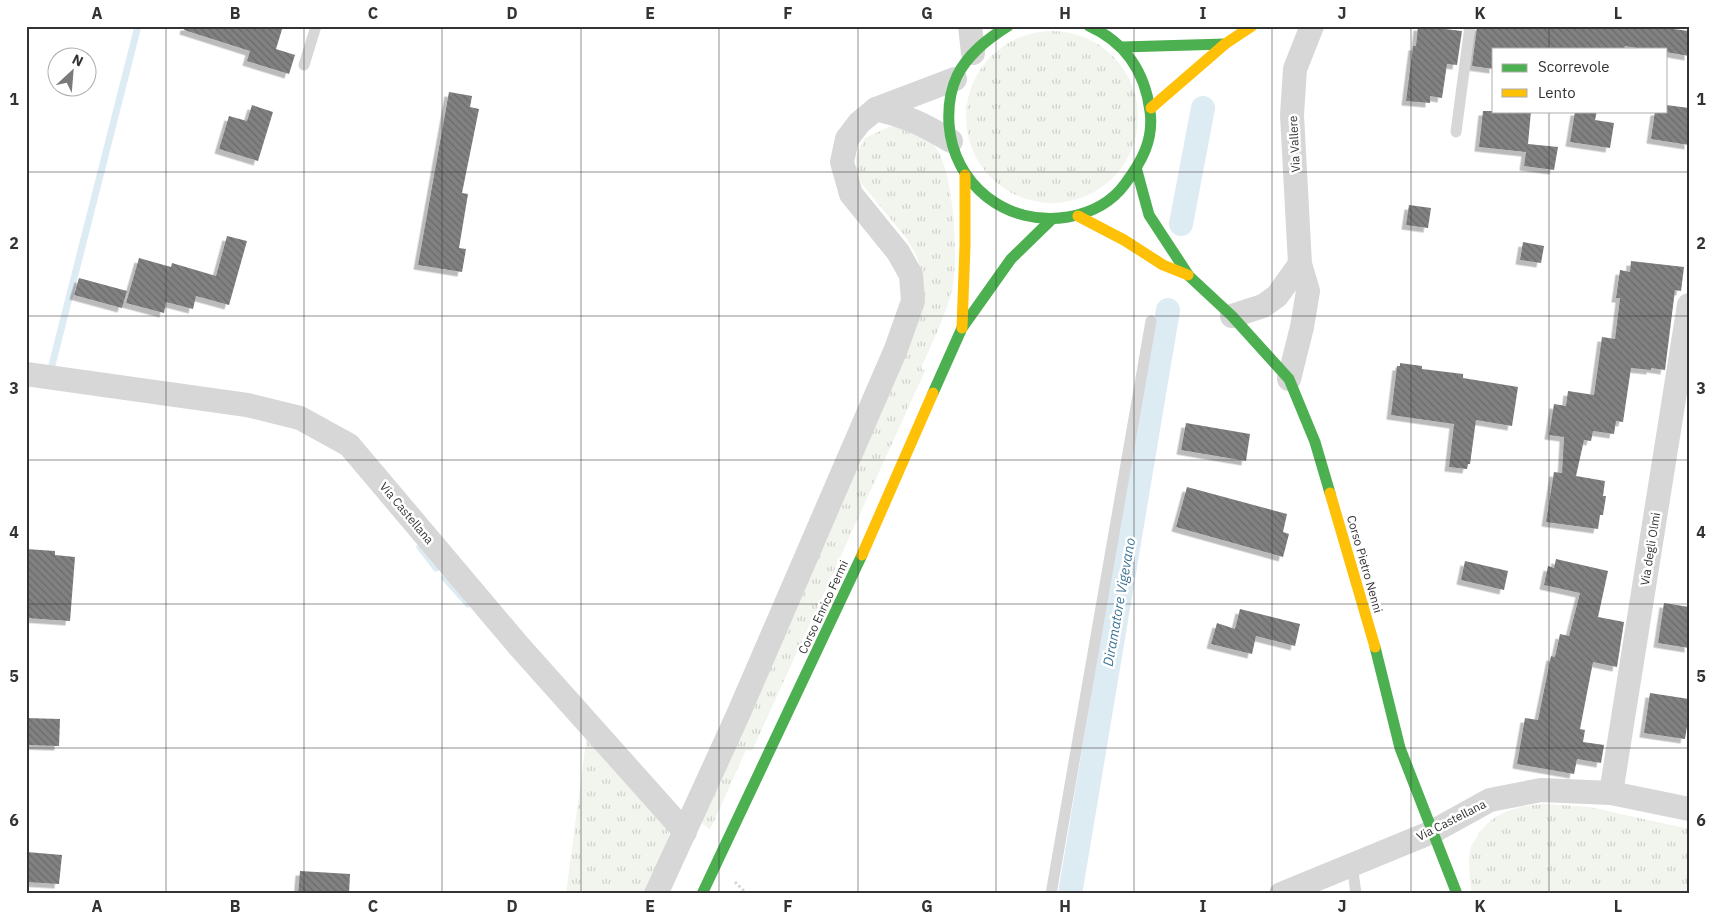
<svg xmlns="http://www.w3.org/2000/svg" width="1715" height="920" font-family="'IBM Plex Sans',sans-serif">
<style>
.grass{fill:url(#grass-tufts)}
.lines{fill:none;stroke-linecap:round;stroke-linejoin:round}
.stream{stroke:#ddebf3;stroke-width:7}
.canal{stroke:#ddebf3;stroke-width:24}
.building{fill:url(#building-back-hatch);filter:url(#shadow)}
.path{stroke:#d6d6d6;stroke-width:3;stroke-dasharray:2.5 2.5;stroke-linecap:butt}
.lane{stroke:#d7d7d7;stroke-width:11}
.street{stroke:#d7d7d7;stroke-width:24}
.fast{stroke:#4caf50;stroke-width:11}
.slow{stroke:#ffc107;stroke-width:11}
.grid{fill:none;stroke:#333;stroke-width:1;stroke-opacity:0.55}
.labels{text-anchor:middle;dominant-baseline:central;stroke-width:5;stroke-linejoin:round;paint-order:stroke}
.street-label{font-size:12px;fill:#333;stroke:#fff}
.water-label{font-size:14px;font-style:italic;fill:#3f7597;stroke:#fff}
.neatline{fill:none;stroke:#333;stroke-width:2}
.grid-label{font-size:16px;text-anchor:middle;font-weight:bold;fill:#333}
</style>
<defs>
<pattern id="grass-tufts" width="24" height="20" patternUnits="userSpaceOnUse" patternTransform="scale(1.25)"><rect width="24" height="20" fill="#f1f5ed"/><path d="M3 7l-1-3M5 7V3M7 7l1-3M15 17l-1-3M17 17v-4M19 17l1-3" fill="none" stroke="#cfd2cc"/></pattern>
<pattern id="building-back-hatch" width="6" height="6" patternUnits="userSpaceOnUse" patternTransform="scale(1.25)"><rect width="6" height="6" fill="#818181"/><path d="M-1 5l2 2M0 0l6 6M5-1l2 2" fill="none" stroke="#6a6a6a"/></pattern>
<filter id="shadow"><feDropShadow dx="-4.5" dy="4.5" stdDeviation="0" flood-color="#0004"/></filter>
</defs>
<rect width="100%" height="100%" fill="#fff"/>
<g class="grass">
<circle cx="1052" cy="117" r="86"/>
<path d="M889,127C906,125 926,135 936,148C954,172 959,260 952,290C945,317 932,343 921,368L925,371L752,751L746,750L710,830L701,822L922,295L923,278L917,257L907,239L862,184L856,170V156L865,138Z"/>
<path d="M587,734L669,832L668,846L645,894H566Z"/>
<path d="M1544,804L1589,807L1689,829V894H1472C1470,881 1467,860 1471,847C1472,844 1475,840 1477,837C1491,812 1517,806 1544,804Z"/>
</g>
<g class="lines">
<g class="stream">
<path d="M51,369L138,26"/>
<path d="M420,547L436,568"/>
<path d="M445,578L468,604"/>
</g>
<g class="canal">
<path d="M1181,224L1203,108"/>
<path d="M1070,894L1168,310"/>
</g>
</g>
<g class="building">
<path d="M185,26H283L276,49L295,55L289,74L247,61L250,51L184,30Z"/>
<path d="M1418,26L1462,31L1457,65L1447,64L1442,98L1430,96V103L1406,101L1413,46H1416Z"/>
<path d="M1477,26H1651L1689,31V56L1666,52V49H1643L1625,46L1624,49H1494V69L1472,66Z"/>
<path d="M449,92L472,96L470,107L479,109L462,193L468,194L459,248L466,249L462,272L418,265Z"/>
<path d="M252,105L273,112L258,161L219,149L229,116L247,121Z"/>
<path d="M1666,105L1689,108V145L1651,139L1655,111H1666Z"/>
<path d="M1483,111H1531L1528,144L1558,147L1554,170L1524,166L1526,152L1479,147Z"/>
<path d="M1575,111H1597L1595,120L1614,123L1610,148L1570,142Z"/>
<path d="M1409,205L1431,208L1428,228L1406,225Z"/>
<path d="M227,236L247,241L229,305L196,296L193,309L166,302L164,313L126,303L139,258L171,267L172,263L216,276Z"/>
<path d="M1523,242L1544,246L1541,263L1520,260Z"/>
<path d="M1631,261L1684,267L1681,291L1675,290L1665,370L1651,368V370L1631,368L1623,422L1616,421L1614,434L1593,431L1591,441L1584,440L1576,476L1605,481L1603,496H1606L1603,515H1600L1598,529L1546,522L1554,472L1562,473L1564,437L1549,435L1554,404L1566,406L1568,391L1594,395L1602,337L1615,339L1620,298H1616L1620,270L1630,272Z"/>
<path d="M79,278L127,291L122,308L74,295Z"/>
<path d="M1400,363L1422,366V369L1463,374V378L1518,387L1512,426L1476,420L1470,464H1468L1467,469L1449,467L1454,424L1391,415L1397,366H1400Z"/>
<path d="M1186,423L1250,434L1246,461L1181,450Z"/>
<path d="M1187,487L1287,514L1283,532L1289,534L1283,557L1176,527Z"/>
<path d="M26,549L55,551V555L75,557L70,621L26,618Z"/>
<path d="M1556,559L1608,571L1598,617L1624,622L1617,667L1593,662L1580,729L1585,730L1583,742L1604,745L1601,763L1577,759L1574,774L1517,764L1525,718L1538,720L1551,656L1555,657L1560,634L1569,636L1580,593L1544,585L1548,566L1554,568Z"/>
<path d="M1465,561L1508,571L1504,590L1461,580Z"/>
<path d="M1664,603L1689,607V648L1658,643Z"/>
<path d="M1240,609L1300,624L1295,646L1256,636L1252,654L1211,644L1217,623L1235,629Z"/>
<path d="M1650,693L1689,699V714L1685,739L1644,733Z"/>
<path d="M26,718L60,719L59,746L26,745Z"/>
<path d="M27,852L62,855L59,884L26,882Z"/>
<path d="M300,871L350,874L349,894H298Z"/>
</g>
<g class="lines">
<path class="path" d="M735,882L747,894"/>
<g class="lane">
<path d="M304,65L316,26"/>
<path d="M1456,132L1470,26"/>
<path d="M1352,864L1356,894"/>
<path d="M1051,894L1151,321"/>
</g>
<g class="street">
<path d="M970,26L973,53"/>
<path d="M876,109C908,117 923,124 951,141"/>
<path d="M1232,316L1263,306L1277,296L1300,264"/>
<path d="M26,374L247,405L300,418L349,445L518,645L685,832"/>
<path d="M1289,379L1302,327L1308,291L1300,264L1292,115L1295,69L1312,26"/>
<path d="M1611,793L1689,305"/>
<path d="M656,894L737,717L896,349L913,301L911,275L898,252L851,194L842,162L847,139L859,123L876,109L955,79"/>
<path d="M1281,894L1432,832L1490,800L1541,790L1611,793L1689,809"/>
</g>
<g class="fast">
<path d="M1008,26C987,39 968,54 957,76C950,91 948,107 949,124C953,185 1007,227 1068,217C1091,213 1111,203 1125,184C1142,161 1154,140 1150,111C1145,72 1125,42 1089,26"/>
<path d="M1122,47L1225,44"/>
<path d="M1137,171L1149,215L1189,276L1232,316L1289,379L1315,442L1330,493"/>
<path d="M933,393L962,328L1011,259L1051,220"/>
<path d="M1375,647L1400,748L1457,894"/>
<path d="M702,894L862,555"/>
</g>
<g class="slow">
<path d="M1151,108L1225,44L1252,26"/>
<path d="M1078,216L1124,240L1163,265L1188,275"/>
<path d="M962,328L965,245V175"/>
<path d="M1330,493L1375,647"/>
<path d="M862,555L933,393"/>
</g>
</g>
<path class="grid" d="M166,26V894M304,26V894M442,26V894M581,26V894M719,26V894M858,26V894M996,26V894M1134,26V894M1272,26V894M1411,26V894M1549,26V49M1549,111V894M26,172H1689M26,316H1689M26,460H1689M26,604H1689M26,748H1689"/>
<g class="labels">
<g class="street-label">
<text transform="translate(1294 144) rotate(-93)">Via Vallere</text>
<text transform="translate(407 513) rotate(50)">Via Castellana</text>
<text transform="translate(1650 549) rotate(-81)">Via degli Olmi</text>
<text transform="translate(1365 564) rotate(74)">Corso Pietro Nenni</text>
<text transform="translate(823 607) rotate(-65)">Corso Enrico Fermi</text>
<text transform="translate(1451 820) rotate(-27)">Via Castellana</text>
</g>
<g class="water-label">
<text transform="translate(1119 602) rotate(-80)">Diramatore Vigevano</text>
</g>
</g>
<rect width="1715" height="920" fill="none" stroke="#ffffff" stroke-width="55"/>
<rect x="1492" y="48" width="175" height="65" fill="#ffffff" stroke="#adadad"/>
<rect x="1502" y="64" width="25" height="8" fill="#4caf50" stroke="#adadad"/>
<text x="1538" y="72" font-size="15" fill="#333333">Scorrevole</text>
<rect x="1502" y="89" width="25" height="8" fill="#ffc107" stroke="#adadad"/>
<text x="1538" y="98" font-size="15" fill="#333333">Lento</text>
<g transform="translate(72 72) rotate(26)"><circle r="24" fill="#ffffff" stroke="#adadad"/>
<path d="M0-4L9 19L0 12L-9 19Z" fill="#7a7a7a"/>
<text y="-8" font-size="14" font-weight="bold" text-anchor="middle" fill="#333333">N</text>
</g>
<rect x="28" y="28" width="1660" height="864" class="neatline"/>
<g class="grid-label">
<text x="97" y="19">A</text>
<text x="235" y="19">B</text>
<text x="373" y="19">C</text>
<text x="512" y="19">D</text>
<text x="650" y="19">E</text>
<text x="788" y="19">F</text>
<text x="927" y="19">G</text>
<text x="1065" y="19">H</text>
<text x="1203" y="19">I</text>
<text x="1342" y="19">J</text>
<text x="1480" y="19">K</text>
<text x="1618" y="19">L</text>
<text x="14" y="105">1</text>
<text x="1701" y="105">1</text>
<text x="14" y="249">2</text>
<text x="1701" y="249">2</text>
<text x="14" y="394">3</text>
<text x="1701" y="394">3</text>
<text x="14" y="538">4</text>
<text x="1701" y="538">4</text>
<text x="14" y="682">5</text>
<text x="1701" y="682">5</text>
<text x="14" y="826">6</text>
<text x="1701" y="826">6</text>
<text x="97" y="912">A</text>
<text x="235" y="912">B</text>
<text x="373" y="912">C</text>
<text x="512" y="912">D</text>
<text x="650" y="912">E</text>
<text x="788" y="912">F</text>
<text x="927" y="912">G</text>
<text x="1065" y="912">H</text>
<text x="1203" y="912">I</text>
<text x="1342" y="912">J</text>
<text x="1480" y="912">K</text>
<text x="1618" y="912">L</text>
</g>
</svg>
